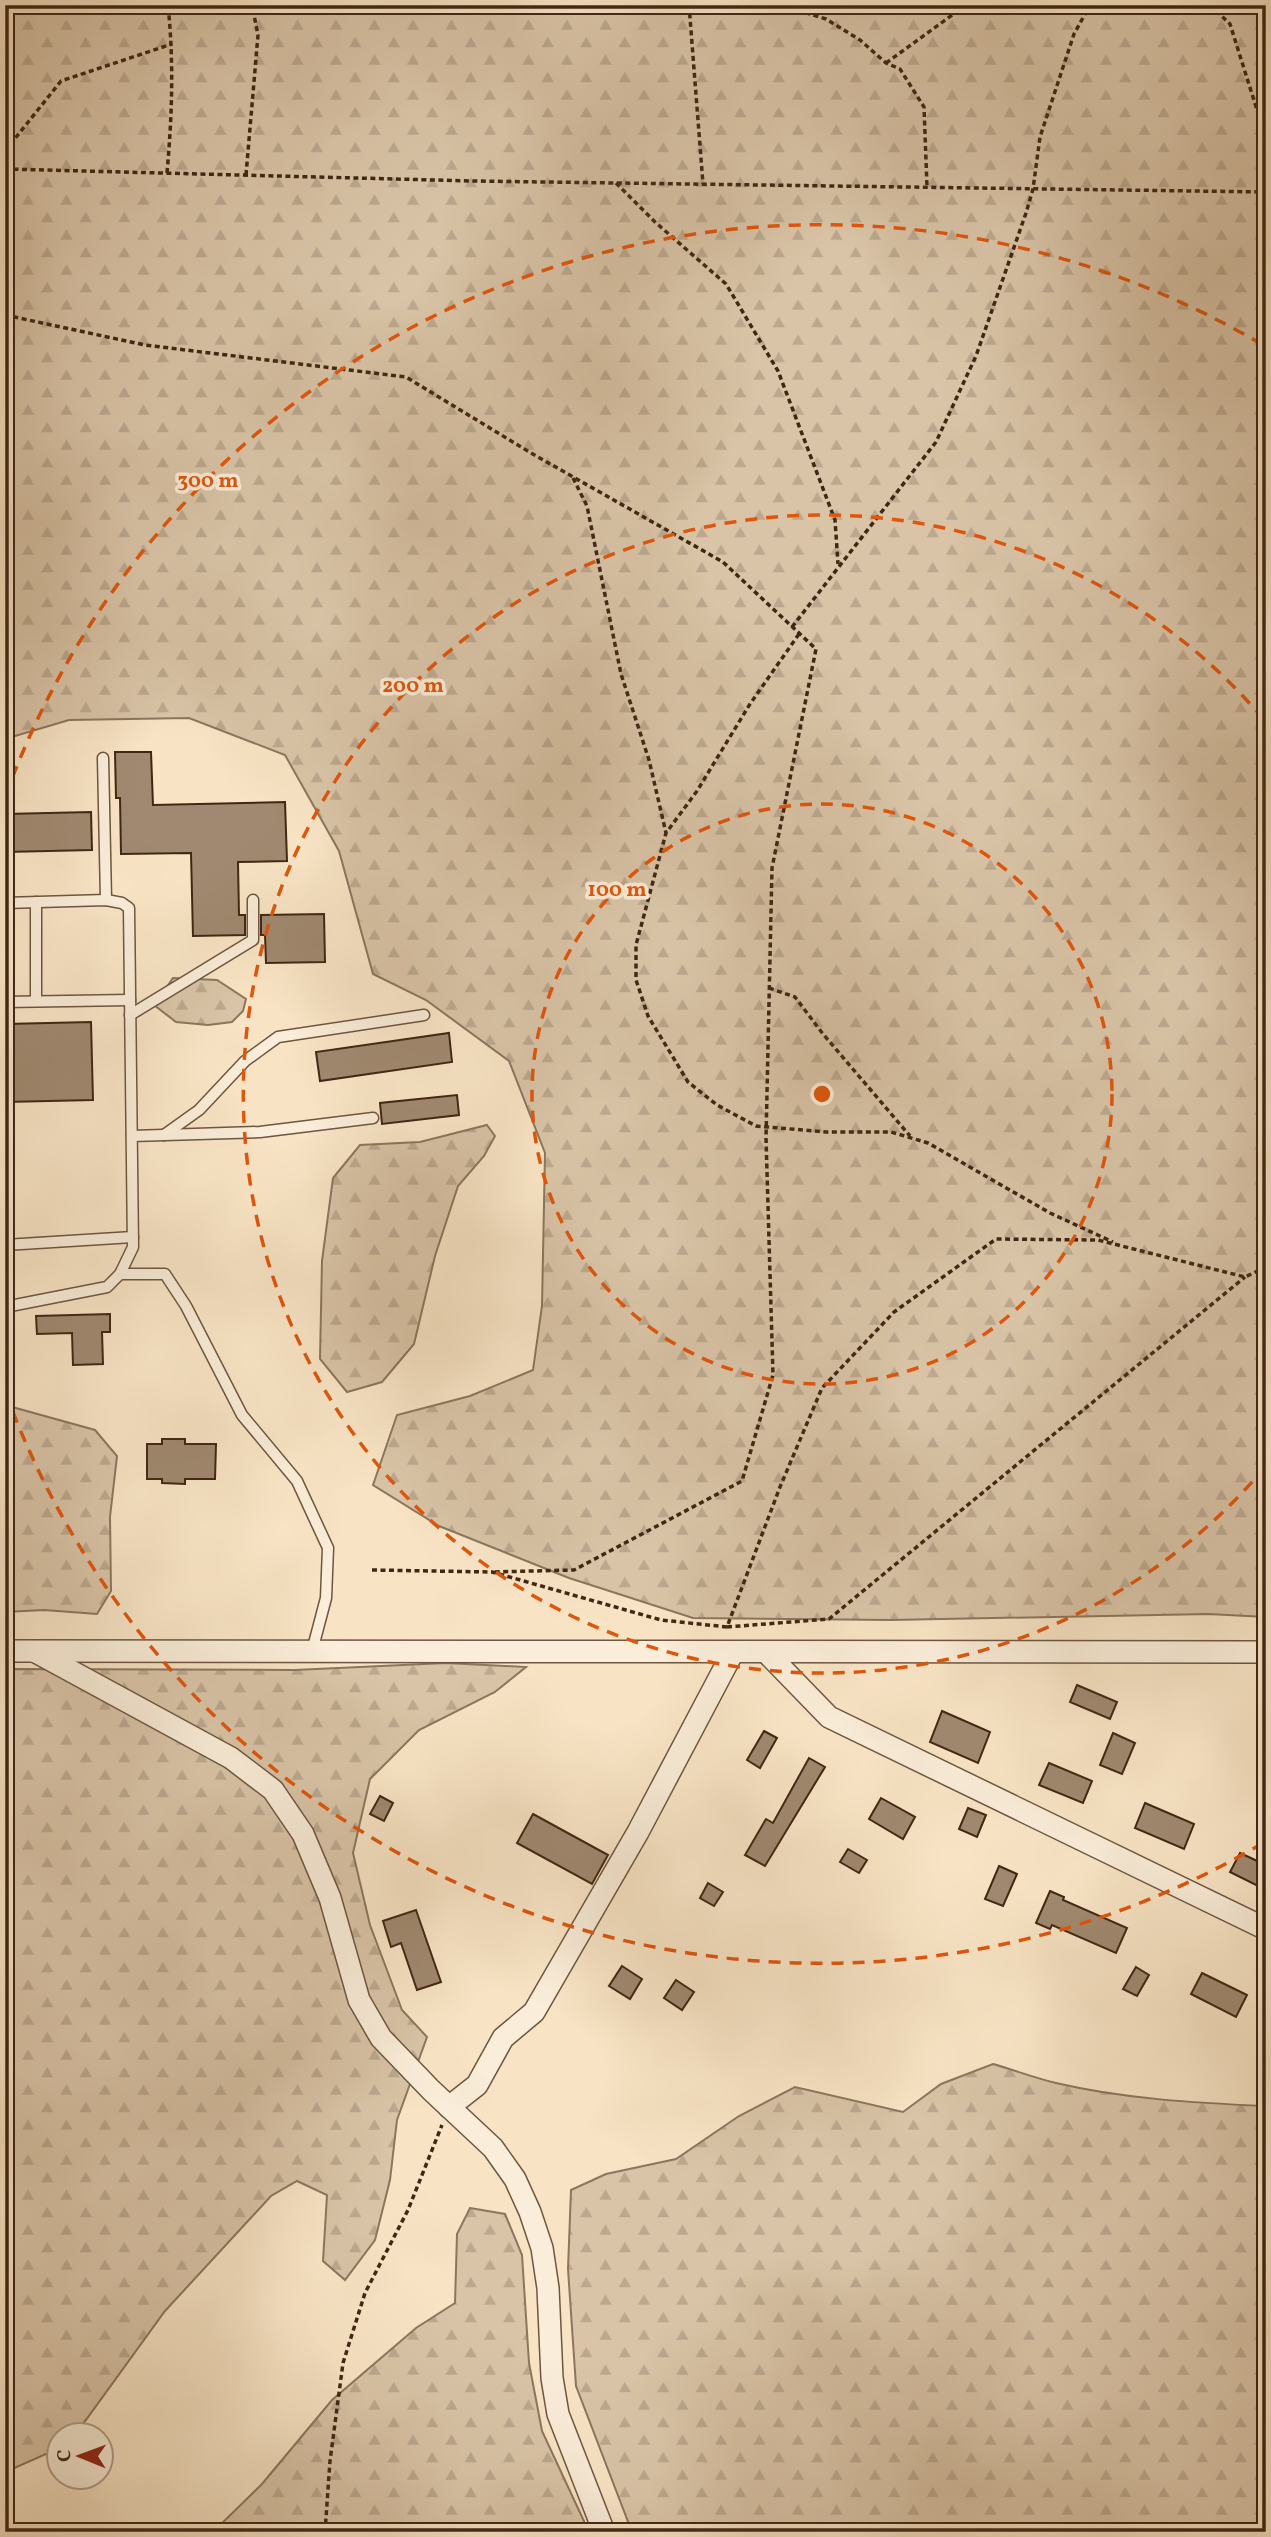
<svg xmlns="http://www.w3.org/2000/svg" width="1271" height="2537" font-family="Vollkorn,serif">
<style>
.forest{fill:url(#forest-firs);stroke:#8c765e;stroke-width:2}
.building{fill:#a08970;stroke:#402714;stroke-width:2}
.lines{fill:none;stroke-linecap:round;stroke-linejoin:round}
.lane-casing{stroke:#6e5640;stroke-width:13}
.street-casing{stroke:#6e5640;stroke-width:24}
.path{stroke:#402714;stroke-width:3.5;stroke-dasharray:5 3.5;stroke-linecap:butt}
.lane{stroke:#faedd9;stroke-width:10}
.street{stroke:#faedd9;stroke-width:21}
.ring{fill:none;stroke:#e0560c;stroke-width:3.5;stroke-dasharray:12 9}
.centre{fill:#e0560c;stroke:#faedd9;stroke-width:3.5}
.ring-label{font-size:21px;text-anchor:middle;font-weight:bold;fill:#e0560c;stroke:#faedd9;stroke-width:7;stroke-linejoin:round;paint-order:stroke}
</style>
<defs>
<pattern id="forest-firs" width="22" height="20" patternUnits="userSpaceOnUse" patternTransform="scale(1.75)"><rect width="22" height="20" fill="#d9c4a7"/><path d="M5 1l3.5 6h-7zM16 11l3.5 6h-7z" fill="#bba88f"/></pattern>
</defs>
<rect width="100%" height="100%" fill="#f8e4c5"/>
<filter id="stains"><feTurbulence type="fractalNoise" baseFrequency=".00286" numOctaves="4"/><feColorMatrix values="0 0 0 0 .2 0 0 0 0 .09 0 0 0 0 .02 0 0 0 .5 -.17"/></filter>
<radialGradient id="worn" r=".72"><stop offset=".6" stop-color="#630" stop-opacity="0"/><stop offset="1" stop-color="#630" stop-opacity=".3"/></radialGradient>
<g class="forest">
<path d="M5,5H1266V1617L1208,1614L891,1620L693,1618L569,1578L439,1526L373,1485L397,1415L470,1396L533,1370L542,1306L545,1153L509,1061L426,1000L373,974L339,851L285,755L189,718L69,720L5,739Z"/>
<path d="M173,978L217,980L246,999L243,1011L232,1022L208,1025L176,1022L154,1005Z"/>
<path d="M487,1125L495,1136L484,1156L458,1186L435,1256L414,1344L382,1382L347,1392L320,1359L322,1261L333,1178L360,1145L420,1142Z"/>
<path d="M5,1405L95,1430L117,1456L110,1517L111,1591L97,1614L44,1610L5,1612Z"/>
<path d="M446,1663L526,1667L495,1692L419,1730L370,1779L353,1853L370,1925L402,2010L427,2037L397,2120L390,2180L375,2240L345,2280L323,2261L327,2195L297,2181L271,2196L165,2311L83,2424L71,2435L60,2436L59,2446L53,2451L12,2469L5,2489V1669L295,1670Z"/>
<path d="M993,2064C1014,2070 1035,2078 1056,2083C1124,2099 1196,2103 1266,2106V2532H632L576,2386L568,2269L571,2190L606,2174L676,2159L739,2116L795,2087L903,2112L941,2084Z"/>
<path d="M470,2208L505,2214L522,2255L529,2363L542,2431L589,2532H213L262,2484L332,2400L416,2328L455,2303L457,2234Z"/>
</g>
<g class="building">
<path d="M115,752H151L153,805L285,802L287,861L238,862L239,915H245V935L193,936L191,853L121,854L120,798H116Z"/>
<path d="M91,812L92,850L5,852V814Z"/>
<path d="M324,914L325,962L266,963L265,935H261V915Z"/>
<path d="M91,1022L93,1100L5,1102V1024Z"/>
<path d="M449,1033L452,1062L320,1081L316,1052Z"/>
<path d="M457,1095L459,1115L382,1124L380,1103Z"/>
<path d="M110,1314V1332H102L103,1364L73,1365L72,1333L37,1334L36,1316Z"/>
<path d="M162,1439H185V1444H216L215,1479H185V1484L162,1483V1479H147V1444H162Z"/>
<path d="M1077,1685L1117,1702L1110,1719L1070,1702Z"/>
<path d="M942,1711L990,1732L978,1763L930,1742Z"/>
<path d="M764,1731L777,1738L760,1768L747,1760Z"/>
<path d="M1113,1733L1135,1743L1122,1774L1100,1765Z"/>
<path d="M809,1758L825,1767L765,1866L745,1855L766,1819L773,1823Z"/>
<path d="M1049,1763L1092,1781L1083,1803L1039,1785Z"/>
<path d="M380,1796L393,1803L384,1821L370,1814Z"/>
<path d="M881,1798L915,1817L903,1839L869,1819Z"/>
<path d="M1145,1803L1194,1824L1184,1849L1135,1828Z"/>
<path d="M968,1808L986,1815L977,1837L959,1829Z"/>
<path d="M533,1814L608,1855L592,1884L517,1843Z"/>
<path d="M848,1849L867,1860L859,1873L840,1862Z"/>
<path d="M1240,1853L1266,1865V1890L1230,1872Z"/>
<path d="M999,1866L1017,1874L1003,1906L985,1899Z"/>
<path d="M708,1883L723,1892L714,1906L700,1898Z"/>
<path d="M1050,1891L1064,1897L1063,1900L1127,1928L1116,1953L1052,1925L1050,1929L1036,1923Z"/>
<path d="M416,1910L441,1982L417,1990L401,1943L391,1947L383,1921Z"/>
<path d="M622,1966L642,1979L630,1999L609,1986Z"/>
<path d="M1136,1967L1149,1975L1137,1996L1123,1989Z"/>
<path d="M1202,1973L1247,1995L1236,2017L1191,1994Z"/>
<path d="M676,1980L694,1992L682,2010L664,1998Z"/>
</g>
<g class="lines">
<defs>
<g id="lane">
<path d="M103,758L106,900"/>
<path d="M36,902V1001"/>
<path d="M5,903L106,900L122,903L129,908L133,1247L120,1274"/>
<path d="M5,1002L130,1000"/>
<path d="M130,1015L253,940V900"/>
<path d="M164,1135L199,1110L245,1061L278,1037L424,1015"/>
<path d="M132,1136L260,1132L373,1118"/>
<path d="M5,1245L133,1237"/>
<path d="M5,1307L107,1287L120,1274H165L186,1306L242,1415L297,1481L328,1548L326,1598L312,1651"/>
</g>
<g id="street">
<path d="M5,1651L1266,1652"/>
<path d="M36,1652L231,1758L273,1790L303,1834L330,1898L359,2000L381,2038L431,2090L493,2148L515,2179L530,2212L542,2248L548,2288L552,2378L558,2414L604,2532"/>
<path d="M766,1652L829,1717L1266,1929"/>
<path d="M449,2107L477,2085L503,2038L534,2012L638,1832L733,1652"/>
</g>
</defs>
<use href="#lane" class="lane-casing"/>
<use href="#street" class="street-casing"/>
<g class="path">
<path d="M689,5L703,184"/>
<path d="M781,5L826,19L860,40L886,63L900,69L924,107L927,187"/>
<path d="M1210,5L1230,24L1263,129L1266,172"/>
<path d="M689,12L721,5"/>
<path d="M886,63L966,5"/>
<path d="M5,151L61,81L172,44"/>
<path d="M5,169L473,181L1266,192"/>
<path d="M167,173C172,116 174,63 168,5"/>
<path d="M246,175L258,35L252,5"/>
<path d="M616,183L655,222L726,284L778,371L835,520L838,564"/>
<path d="M5,315L145,345L406,377L531,453L723,562L816,649L772,868L766,1138L773,1375L742,1481L574,1570L492,1572"/>
<path d="M573,478L587,506L621,674L649,760L666,833"/>
<path d="M792,627L936,442L976,356L1026,213L1033,189L1040,137L1074,34L1090,5"/>
<path d="M799,634L750,704L697,791L666,833L636,945V980L648,1016L688,1082L717,1105L756,1126L826,1132H891L928,1143L1050,1213L1113,1242"/>
<path d="M769,988L795,997L823,1034L910,1136"/>
<path d="M372,1570L492,1572L661,1620L727,1627L780,1487L822,1388L894,1312L996,1239L1098,1240L1245,1277L1266,1267"/>
<path d="M727,1627L829,1619L1245,1277"/>
<path d="M325,2532L330,2461L343,2363L365,2293L408,2210L442,2125"/>
</g>
<use href="#lane" class="lane"/>
<use href="#street" class="street"/>
</g>
<g class="ring">
<circle cx="822" cy="1094" r="290"/>
<path d="M1266 1466A579 579 0 1 1 1266 722"/>
<path d="M1263 1843A869 869 0 0 1 5 1391M5 797A869 869 0 0 1 1263 345"/>
</g>
<circle cx="822" cy="1094" r="10" class="centre"/>
<g class="ring-label">
<text x="208" y="487">300 m</text>
<text x="413" y="692">200 m</text>
<text x="617" y="896">100 m</text>
</g>
<rect width="1271" height="2537" fill="none" stroke="#f8e4c5" stroke-width="28"/>
<rect x="7" y="7" width="1257" height="2523" fill="none" stroke="#402714" stroke-width="3.5"/>
<rect x="14" y="14" width="1243" height="2509" fill="none" stroke="#402714" stroke-width="2"/>
<g transform="translate(80 2456) rotate(271)"><circle r="33" fill="#faedd9" stroke="#b09e8a" stroke-width="2"/>
<path d="M0-5L12 26L0 18L-12 26Z" fill="#8f2418"/>
<text y="-10" font-size="19" font-weight="bold" text-anchor="middle" fill="#402714">С</text>
</g>
<rect width="100%" height="100%" filter="url(#stains)"/>
<rect width="100%" height="100%" fill="url(#worn)"/>
</svg>
